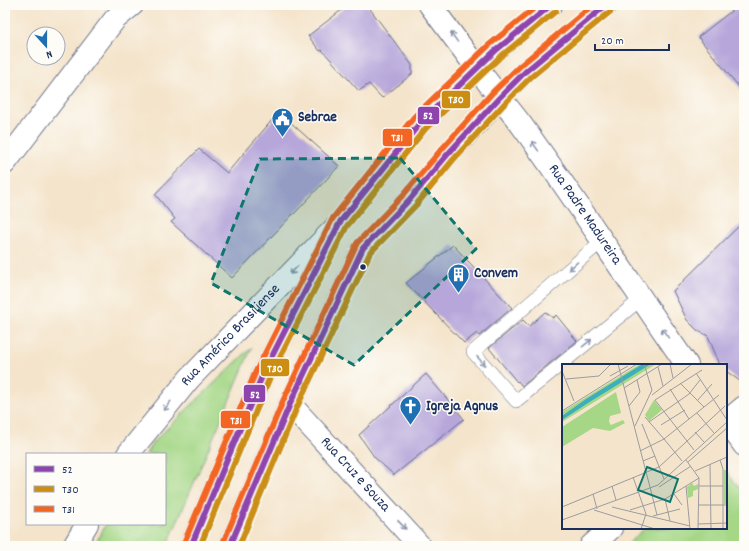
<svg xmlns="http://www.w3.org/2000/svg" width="749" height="551" font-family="Dekko,sans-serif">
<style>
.green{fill:#a5d787;stroke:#608372}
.building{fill:#b6a6da}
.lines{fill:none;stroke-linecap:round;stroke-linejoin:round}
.lane-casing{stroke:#676e84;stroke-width:14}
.street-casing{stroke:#676e84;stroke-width:24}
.secondary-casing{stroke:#676e84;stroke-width:24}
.primary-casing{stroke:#676e84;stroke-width:24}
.lane{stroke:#fff;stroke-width:13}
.street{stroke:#fff;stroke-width:22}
.secondary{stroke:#fff;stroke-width:22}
.primary{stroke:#fff;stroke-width:22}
.bus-1-casing{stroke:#fdfcf7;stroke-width:9}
.bus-2-casing{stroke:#fdfcf7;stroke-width:9}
.bus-3-casing{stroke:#fdfcf7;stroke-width:9}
.bus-1{stroke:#8e44ad;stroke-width:6}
.bus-2{stroke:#cb8e13;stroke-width:6}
.bus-3{stroke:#f26522;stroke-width:6}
.oneway{stroke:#8d97ae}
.marked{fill:#0f766e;fill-opacity:0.2;stroke:#0f766e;stroke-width:3;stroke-dasharray:8 5;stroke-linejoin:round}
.bus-dot{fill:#1b2f5e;stroke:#fdfcf7;stroke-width:1.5}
.labels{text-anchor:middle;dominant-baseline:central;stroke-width:3;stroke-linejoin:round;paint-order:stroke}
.poi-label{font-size:15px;font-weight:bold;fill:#1b2f5e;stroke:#fdfcf7;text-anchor:start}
.street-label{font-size:15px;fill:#1b2f5e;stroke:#fdfcf7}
.inset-road{fill:none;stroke:#9d9c9f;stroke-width:1}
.view{fill:#0f766e;fill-opacity:0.15;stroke:#0f766e;stroke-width:2}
.inset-edge{fill:none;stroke:#1b2f5e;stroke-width:2}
.line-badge{stroke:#fdfcf7;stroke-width:1.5}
.badge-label{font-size:11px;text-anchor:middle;font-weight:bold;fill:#fff}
</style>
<rect width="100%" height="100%" fill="#fdfcf7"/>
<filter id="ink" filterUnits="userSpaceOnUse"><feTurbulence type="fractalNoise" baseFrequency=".025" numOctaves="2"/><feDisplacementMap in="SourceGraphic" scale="8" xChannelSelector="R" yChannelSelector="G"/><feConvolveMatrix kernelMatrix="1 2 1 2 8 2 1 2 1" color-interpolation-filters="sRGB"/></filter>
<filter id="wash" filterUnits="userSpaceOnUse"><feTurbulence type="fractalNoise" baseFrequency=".012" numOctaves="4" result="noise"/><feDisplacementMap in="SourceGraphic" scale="16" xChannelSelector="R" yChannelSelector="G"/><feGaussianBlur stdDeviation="0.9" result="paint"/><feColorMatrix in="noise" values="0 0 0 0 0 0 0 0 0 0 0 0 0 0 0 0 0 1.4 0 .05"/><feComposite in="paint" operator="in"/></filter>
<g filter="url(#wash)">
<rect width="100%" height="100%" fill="#f4e4cb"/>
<g class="green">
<path d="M252,347L167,546H94L106,524H165V454H146L153,442Z"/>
<path d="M726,471L744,494V546H626L645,528H726Z"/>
</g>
<g id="blocks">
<g class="building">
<path d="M348,5H367L412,65V74L382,98L369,84L359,91L322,50L320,51L308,36Z"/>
<path d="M739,5H744V93L698,37Z"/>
<path d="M279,112L339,166L294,214H293L232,278L171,222L175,219L155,194L199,149L227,173Z"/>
<path d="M744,221V384L726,371V365H720L708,336L697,330L687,320L673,291Z"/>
<path d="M453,245L512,308L479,336L477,333L464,343L406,283Z"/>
<path d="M545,312L553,318L556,315L577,341L522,386L518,381L517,382L489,348L523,320L529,326Z"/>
<path d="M426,374L464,419L394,475L375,458L359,435Z"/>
</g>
</g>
</g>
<g filter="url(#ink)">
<use href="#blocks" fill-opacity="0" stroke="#676e84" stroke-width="1"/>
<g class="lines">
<defs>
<path id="lane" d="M602,241L473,352L516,401L641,299"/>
<g id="street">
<path d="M430,5L477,68"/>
<path d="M5,163L115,19L132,5"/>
<path id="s1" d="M290,404L420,546"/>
<path d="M726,422L744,407"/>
<path id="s2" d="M128,454L189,379L334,229"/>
<path d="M74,546L87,524"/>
<path d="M591,546L611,528"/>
</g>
<g id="secondary">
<path id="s3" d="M477,68C491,87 506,105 520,123C578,202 631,285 687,365"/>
<path d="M726,420L744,445"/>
</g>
<g id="primary">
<path d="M191,546L263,374L340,222L420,123L495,51L551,5"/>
<path d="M230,546L290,404L363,248L410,199L447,155L478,122L499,98L526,71L606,5"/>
</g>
</defs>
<use href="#lane" class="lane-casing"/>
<use href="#street" class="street-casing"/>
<use href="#secondary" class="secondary-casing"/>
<use href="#primary" class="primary-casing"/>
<use href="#lane" class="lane"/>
<use href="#street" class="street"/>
<use href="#secondary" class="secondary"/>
<use href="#primary" class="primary"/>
<defs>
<g id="bus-1">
<path d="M191,546L263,374L340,222L420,123L495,51L551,5"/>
<path d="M230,546L290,404L363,248L410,199L447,155L499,98L526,71L606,5"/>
</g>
<g id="bus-2">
<path d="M200,546L270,377L347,226L426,128L500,57L556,11"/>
<path d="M239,546L297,407L370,253L416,205L453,160L505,103L531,77L611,11"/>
</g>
<g id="bus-3">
<path d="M184,543L256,371L333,218L414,117L489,45L538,5"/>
<path d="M223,543L283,401L357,243L404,194L441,150L493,92L521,65L593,5"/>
</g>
</defs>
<use href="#bus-1" class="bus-1-casing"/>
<use href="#bus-2" class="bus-2-casing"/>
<use href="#bus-3" class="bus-3-casing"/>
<use href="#bus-1" class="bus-1"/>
<use href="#bus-2" class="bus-2"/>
<use href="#bus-3" class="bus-3"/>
</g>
<defs><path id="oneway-shaft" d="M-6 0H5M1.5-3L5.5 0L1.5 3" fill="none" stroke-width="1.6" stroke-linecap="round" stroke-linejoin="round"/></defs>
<g class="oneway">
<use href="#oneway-shaft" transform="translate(454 37) rotate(-126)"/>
<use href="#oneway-shaft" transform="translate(535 146) rotate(-125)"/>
<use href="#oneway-shaft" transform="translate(573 266) rotate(139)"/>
<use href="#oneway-shaft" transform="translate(294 270) rotate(134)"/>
<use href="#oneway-shaft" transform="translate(665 333) rotate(-125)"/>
<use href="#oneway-shaft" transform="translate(587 343) rotate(-39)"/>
<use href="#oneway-shaft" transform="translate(481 361) rotate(48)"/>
<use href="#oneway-shaft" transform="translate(167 406) rotate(129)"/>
<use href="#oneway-shaft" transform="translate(402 525) rotate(47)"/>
</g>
</g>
<path class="marked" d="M400,158L476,249L354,365L211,283L260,159Z"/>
<defs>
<symbol id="civic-pin" viewBox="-11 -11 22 30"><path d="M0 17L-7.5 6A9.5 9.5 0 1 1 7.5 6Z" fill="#1f6fb2" stroke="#fdfcf7"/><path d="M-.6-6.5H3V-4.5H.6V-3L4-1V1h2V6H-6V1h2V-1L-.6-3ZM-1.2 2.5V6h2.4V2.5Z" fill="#fff"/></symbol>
<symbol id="building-pin" viewBox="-11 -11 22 30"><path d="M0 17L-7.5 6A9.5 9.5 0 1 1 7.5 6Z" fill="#1f6fb2" stroke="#fdfcf7"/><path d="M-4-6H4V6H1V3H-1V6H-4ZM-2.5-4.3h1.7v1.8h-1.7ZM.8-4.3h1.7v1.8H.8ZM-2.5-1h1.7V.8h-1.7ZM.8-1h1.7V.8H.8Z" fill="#fff"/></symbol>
<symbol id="church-pin" viewBox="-11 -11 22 30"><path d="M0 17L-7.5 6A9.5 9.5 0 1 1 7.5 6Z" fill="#1f6fb2" stroke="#fdfcf7"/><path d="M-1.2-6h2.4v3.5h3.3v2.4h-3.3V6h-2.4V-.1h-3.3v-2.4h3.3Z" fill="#fff"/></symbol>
</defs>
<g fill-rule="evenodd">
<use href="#civic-pin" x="270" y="106" width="25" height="34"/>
<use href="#building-pin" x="446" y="262" width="25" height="34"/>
<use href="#church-pin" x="398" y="394" width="25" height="34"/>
</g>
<circle class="bus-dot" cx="363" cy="267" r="3.5"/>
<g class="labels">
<g class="poi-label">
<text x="298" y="118">Sebrae</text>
<text x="474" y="274">Convem</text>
<text x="426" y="407">Igreja Agnus</text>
</g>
<g class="street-label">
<text stroke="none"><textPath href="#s3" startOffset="182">Rua Padre Madureira</textPath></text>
<text stroke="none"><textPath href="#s2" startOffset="157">Rua Américo Brasiliense</textPath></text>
<text stroke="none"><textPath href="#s1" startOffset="96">Rua Cruz e Souza</textPath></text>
</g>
</g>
<g transform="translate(562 364)">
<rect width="165" height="165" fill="#f4e4cb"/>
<path d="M78,0H94L0,58V48ZM54,28L59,49L48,52L47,58L49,61L61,56L63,59L48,67L31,64L0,83V63ZM92,36L100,46L87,57L83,51ZM162,106H165V140H162ZM130,119L132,122L136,120V125L131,127V132L126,134L125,123Z" fill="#a5d787"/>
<path d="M89,0L26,39L0,56V52L24,35L79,1Z" fill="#3faebc"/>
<path class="inset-road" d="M56,0L89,127M82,0L90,26M108,0L111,14M96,3L101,22M0,7L12,37M134,9L165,56M48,12L66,2M4,15L37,12L49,0M118,19L142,43M62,24L100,0M108,25L127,55M90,31L130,0M135,37L150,20M67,42L78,28L75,16M0,47L75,0M135,49L152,69M83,53L102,75L157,31M87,58L127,30L138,16M80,60L102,115M99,61L123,46M73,62L90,26M133,68L142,78M132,86L93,36L140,6M78,87L102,75L120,97M124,96L137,114L136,165M158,96L161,105V165M81,97L93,92M126,98L165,64M148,100L149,165M133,107L165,93M71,113L84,150L79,165M50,122L54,136M124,122L128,165M137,122H161M97,123L129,102M89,127L95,151M31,130L35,145M112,130L120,141M103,135L108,157M137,141H165M0,143L97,103L163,42M50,143L128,162M32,146L93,165M68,146L103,135L137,114M91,152L118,145M0,156L96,121L165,58M136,160L165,159"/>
<path class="view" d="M85,103L116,115L108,138L76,126Z"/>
<rect width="165" height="165" class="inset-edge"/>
</g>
<g class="line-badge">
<rect x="441" y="90" width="30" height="19" rx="4" fill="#cb8e13"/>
<rect x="417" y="106" width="23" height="19" rx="4" fill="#8e44ad"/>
<rect x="382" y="128" width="31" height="19" rx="4" fill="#f26522"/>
<rect x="260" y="358" width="30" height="19" rx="4" fill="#cb8e13"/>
<rect x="243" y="384" width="23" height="19" rx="4" fill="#8e44ad"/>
<rect x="220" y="410" width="31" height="19" rx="4" fill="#f26522"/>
</g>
<g class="badge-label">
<text x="456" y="103">T30</text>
<text x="428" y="119">52</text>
<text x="397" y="141">T31</text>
<text x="275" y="372">T30</text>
<text x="255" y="398">52</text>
<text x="236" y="424">T31</text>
</g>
<rect width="749" height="551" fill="none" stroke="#fdfcf7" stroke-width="20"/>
<rect x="26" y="453" width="140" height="72" fill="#fdfcf7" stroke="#a3aaba"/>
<rect x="34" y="466" width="20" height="6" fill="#8e44ad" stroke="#a3aaba"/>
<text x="62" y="473" font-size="12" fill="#1b2f5e">52</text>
<rect x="34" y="486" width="20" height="6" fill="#cb8e13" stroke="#a3aaba"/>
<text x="62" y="493" font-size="12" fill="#1b2f5e">T30</text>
<rect x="34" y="506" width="20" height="6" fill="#f26522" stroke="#a3aaba"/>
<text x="62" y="513" font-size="12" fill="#1b2f5e">T31</text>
<g transform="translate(46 46) rotate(159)"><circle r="19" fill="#fdfcf7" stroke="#a3aaba"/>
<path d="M0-3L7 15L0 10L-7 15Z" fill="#1f6fb2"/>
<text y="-6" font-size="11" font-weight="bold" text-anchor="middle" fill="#1b2f5e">N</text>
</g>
<path d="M595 44v6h74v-6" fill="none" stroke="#1b2f5e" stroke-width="2"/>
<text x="601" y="44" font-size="12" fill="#1b2f5e" stroke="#fdfcf7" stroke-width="3" paint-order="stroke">20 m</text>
</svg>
